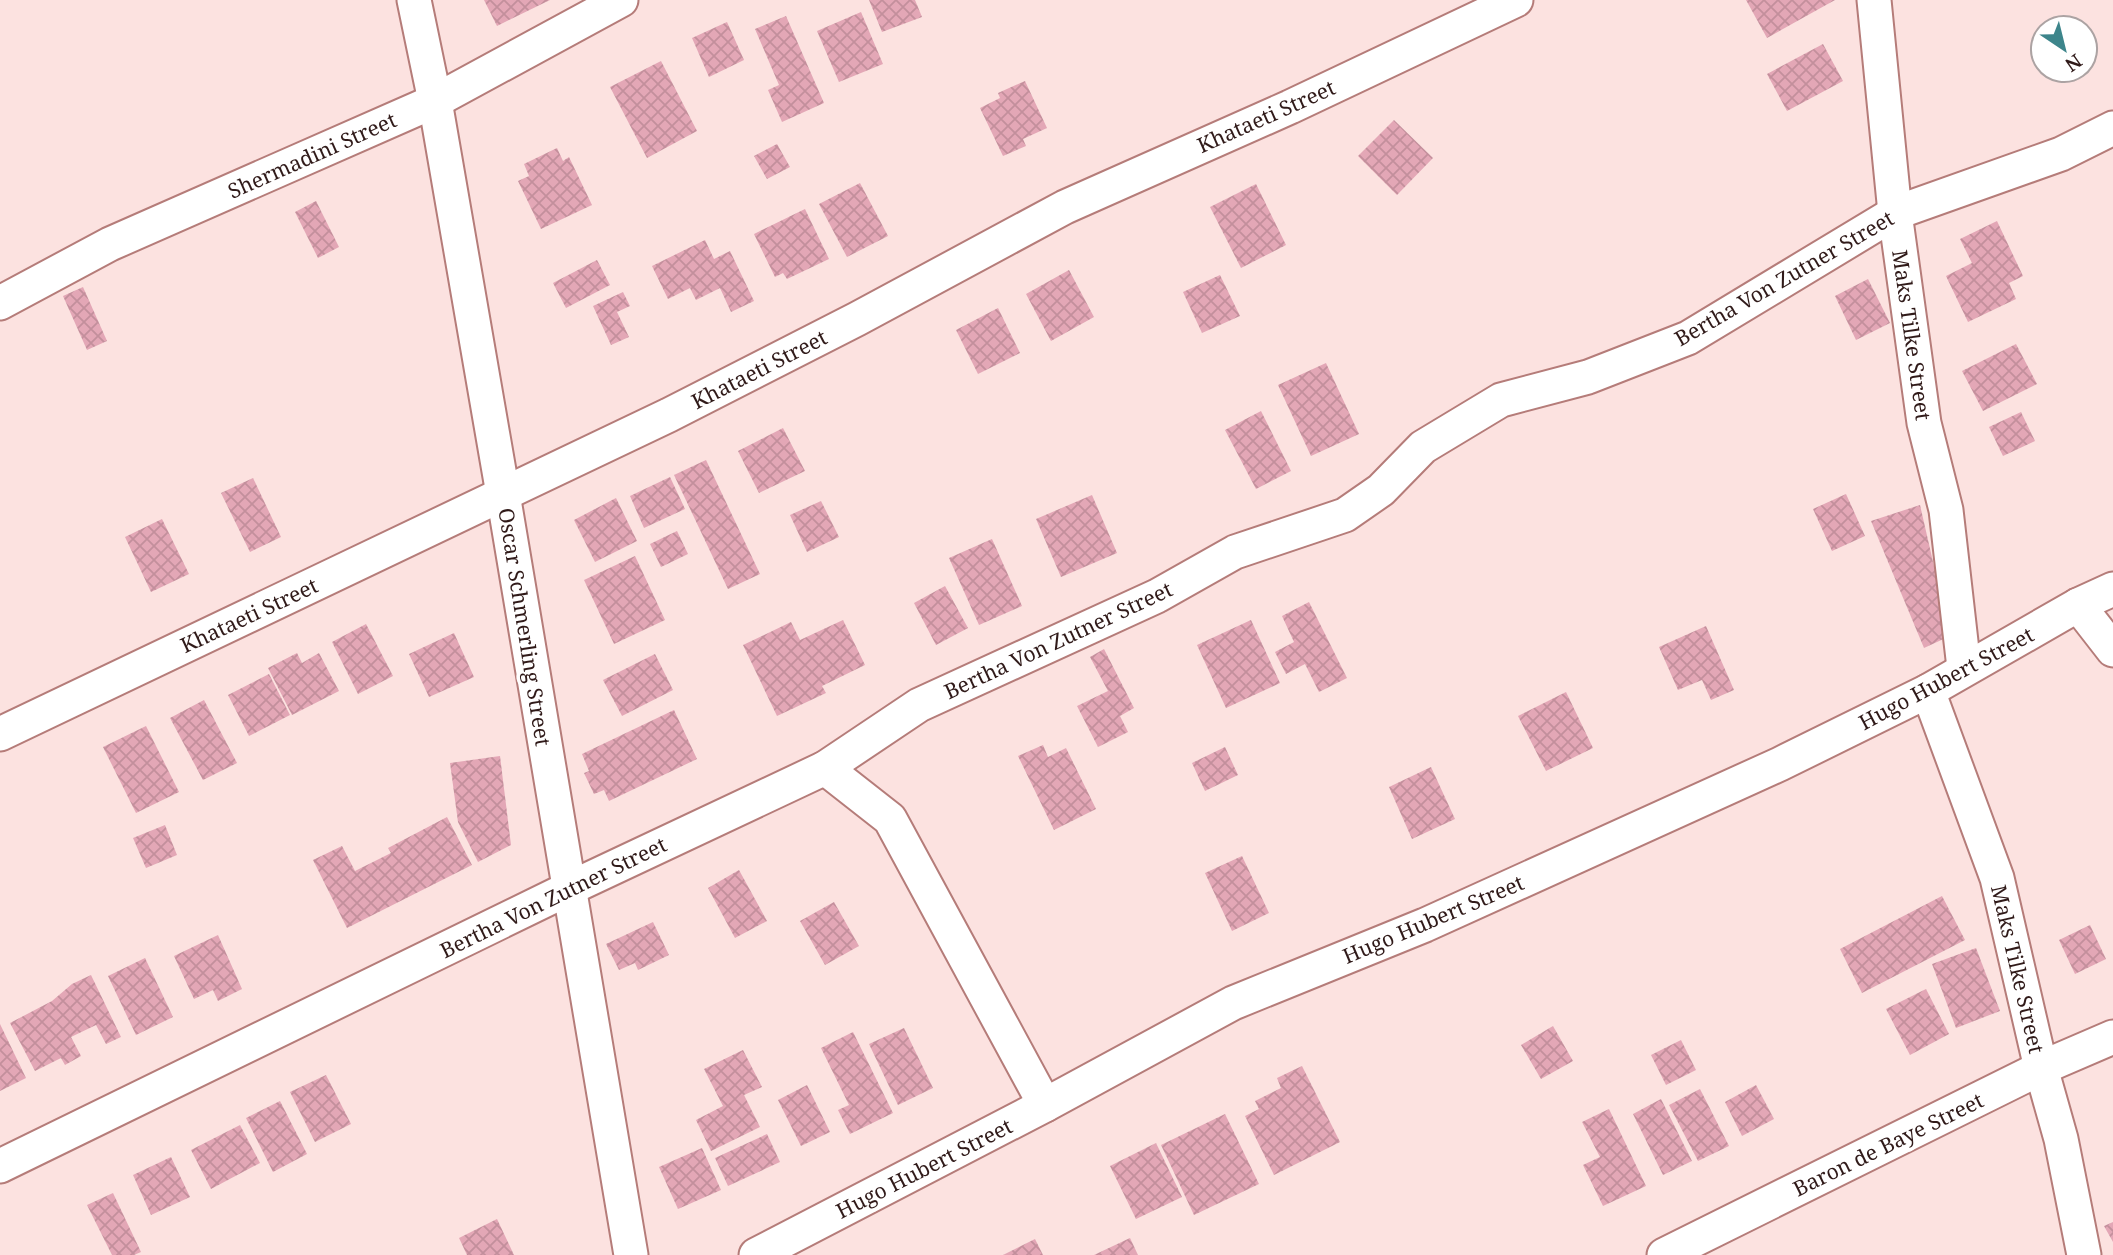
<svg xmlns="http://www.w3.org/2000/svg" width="2113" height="1255" font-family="'Noto Serif',serif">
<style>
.building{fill:url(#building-cross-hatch)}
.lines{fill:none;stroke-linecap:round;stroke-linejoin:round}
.minor-casing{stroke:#b57c79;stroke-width:37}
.minor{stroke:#fff;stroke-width:33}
.labels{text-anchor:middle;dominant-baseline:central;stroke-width:7;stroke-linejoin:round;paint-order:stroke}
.street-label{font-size:21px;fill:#301a19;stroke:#fff}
</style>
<defs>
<pattern id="building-cross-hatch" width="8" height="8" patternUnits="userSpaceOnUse" patternTransform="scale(1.75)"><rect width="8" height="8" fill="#e3a7b6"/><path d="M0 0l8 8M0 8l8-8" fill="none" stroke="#c38f9c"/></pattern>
</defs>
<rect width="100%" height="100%" fill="#fce2e0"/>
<g class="building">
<path d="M484,0H550L497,26Z"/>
<path d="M869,0H915L922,17L882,32Z"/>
<path d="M1746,0H1835L1767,38Z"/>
<path d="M861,12L883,64L839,82L817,31Z"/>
<path d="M786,16L824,103L782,122L768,90L779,85L755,29Z"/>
<path d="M727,22L744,60L709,77L692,38Z"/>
<path d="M1823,44L1843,81L1787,111L1767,74Z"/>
<path d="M661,61L697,131L647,158L610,87Z"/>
<path d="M1025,81L1047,128L1023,139L1026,146L1003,156L980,108L1000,98L998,93Z"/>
<path d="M1394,120L1433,158L1397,195L1358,156Z"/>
<path d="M777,144L790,167L767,179L754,156Z"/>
<path d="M557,148L563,161L569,157L592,205L541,229L518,181L529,176L524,164Z"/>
<path d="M860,183L888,236L847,257L819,204Z"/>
<path d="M1256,184L1286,245L1241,268L1210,207Z"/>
<path d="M316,201L339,247L318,258L295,212Z"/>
<path d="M805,209L829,259L787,279L783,273L775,277L754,234Z"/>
<path d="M1997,221L2023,276L2009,283L2016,299L1968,322L1946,276L1972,263L1960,239Z"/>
<path d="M705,240L714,259L730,251L754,301L731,312L720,288L696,300L690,288L668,299L652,266Z"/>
<path d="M597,260L610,285L566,308L553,283Z"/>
<path d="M1069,270L1094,317L1051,341L1026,294Z"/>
<path d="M1220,275L1240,316L1202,333L1183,292Z"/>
<path d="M1868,279L1890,323L1856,340L1835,296Z"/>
<path d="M83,287L107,341L87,350L63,296Z"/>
<path d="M623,292L630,306L617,312L629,337L611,345L593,306Z"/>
<path d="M998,308L1020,353L978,374L956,330Z"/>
<path d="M2016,344L2037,384L1983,411L1962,371Z"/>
<path d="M1326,363L1359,434L1311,456L1278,385Z"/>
<path d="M1261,411L1291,471L1256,489L1225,430Z"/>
<path d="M2021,412L2035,441L2003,456L1989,427Z"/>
<path d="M783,428L805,471L759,493L738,451Z"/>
<path d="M706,460L760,574L728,589L674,475Z"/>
<path d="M670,477L685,509L644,528L630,496Z"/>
<path d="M253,478L281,537L250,552L221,493Z"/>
<path d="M1846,494L1865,536L1832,551L1813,509Z"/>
<path d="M1092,495L1117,553L1061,577L1036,519Z"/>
<path d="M616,498L637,541L595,562L574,520Z"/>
<path d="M821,501L839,537L807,552L790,515Z"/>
<path d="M1920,505L1950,636L1924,648L1871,521Z"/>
<path d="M162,519L189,574L151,592L125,537Z"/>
<path d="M677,531L688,554L661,567L650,544Z"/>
<path d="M992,539L1022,606L979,625L949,558Z"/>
<path d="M635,556L665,620L614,644L584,580Z"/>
<path d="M945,586L968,628L936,645L914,603Z"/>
<path d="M1309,602L1347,678L1319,692L1305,664L1286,674L1275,652L1294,642L1282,616Z"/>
<path d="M843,620L865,665L822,686L826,693L777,716L743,645L791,622L800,640Z"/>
<path d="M1251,620L1280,683L1226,708L1197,645Z"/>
<path d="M366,624L393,676L358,694L332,642Z"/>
<path d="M1706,626L1734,690L1711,700L1702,680L1678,690L1659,647Z"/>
<path d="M454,633L474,677L429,697L409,654Z"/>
<path d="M1104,649L1134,708L1120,716L1128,732L1098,747L1077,706L1108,691L1090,657Z"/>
<path d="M297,653L302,663L319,653L339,691L292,715L268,668Z"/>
<path d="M655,654L673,690L622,716L603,680Z"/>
<path d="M269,674L290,715L249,736L228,695Z"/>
<path d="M1566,692L1593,748L1546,771L1518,716Z"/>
<path d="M204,700L237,763L203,780L170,718Z"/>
<path d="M674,710L697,759L609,801L604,790L594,794L584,773L589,771L582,754Z"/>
<path d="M146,726L179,792L136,813L103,747Z"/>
<path d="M1043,745L1048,757L1066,748L1096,809L1054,830L1018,756Z"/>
<path d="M1225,747L1238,775L1205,791L1192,763Z"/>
<path d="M500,756L511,845L478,862L458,822L450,763Z"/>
<path d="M1431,767L1455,819L1412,839L1389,787Z"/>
<path d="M447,817L472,865L347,928L313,860L342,846L355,871L391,853L388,848Z"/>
<path d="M165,825L177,855L146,868L133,838Z"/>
<path d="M1242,856L1269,913L1232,931L1205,873Z"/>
<path d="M739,870L767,921L735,938L708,888Z"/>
<path d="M1942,896L1965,940L1862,993L1840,949Z"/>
<path d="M834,902L859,946L825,965L800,921Z"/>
<path d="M653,922L669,955L638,970L635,963L619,970L606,944Z"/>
<path d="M2090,925L2106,959L2075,974L2059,940Z"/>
<path d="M218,935L242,989L218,1001L213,990L194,999L174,956Z"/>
<path d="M1976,948L2000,1011L1956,1028L1932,964Z"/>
<path d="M145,958L173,1017L136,1035L108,976Z"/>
<path d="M91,975L121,1037L106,1044L96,1025L71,1037L81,1056L65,1065L61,1058L35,1071L10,1023L52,1001L72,984Z"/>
<path d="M1926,989L1949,1034L1910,1055L1886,1009Z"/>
<path d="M0,1024L26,1078L0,1091Z"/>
<path d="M1553,1026L1573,1061L1541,1079L1521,1045Z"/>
<path d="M904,1028L933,1088L898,1105L869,1044Z"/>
<path d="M853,1032L893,1113L850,1134L838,1110L849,1105L821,1048Z"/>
<path d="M1681,1040L1696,1070L1666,1085L1651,1055Z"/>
<path d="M743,1050L762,1087L744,1095L760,1127L711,1151L696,1120L723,1106L704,1069Z"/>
<path d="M1302,1066L1340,1142L1274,1175L1245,1116L1259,1109L1255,1101L1281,1088L1277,1078Z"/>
<path d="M326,1075L351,1124L315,1142L290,1092Z"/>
<path d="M807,1085L830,1132L801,1146L778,1100Z"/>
<path d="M1756,1085L1774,1119L1742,1136L1725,1102Z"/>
<path d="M1700,1089L1729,1146L1698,1161L1669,1105Z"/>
<path d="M1661,1099L1692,1161L1663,1175L1633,1114Z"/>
<path d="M280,1101L307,1154L273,1172L246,1118Z"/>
<path d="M1609,1109L1646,1186L1603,1206L1583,1165L1600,1157L1582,1122Z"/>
<path d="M1225,1114L1259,1184L1194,1215L1161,1145Z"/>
<path d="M240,1125L260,1163L211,1189L191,1150Z"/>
<path d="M767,1134L780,1162L728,1186L715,1158Z"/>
<path d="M1156,1143L1182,1197L1136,1219L1110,1166Z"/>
<path d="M702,1148L721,1190L678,1209L659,1167Z"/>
<path d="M171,1157L190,1197L151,1215L133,1175Z"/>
<path d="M113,1193L141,1252L134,1255H112L87,1205Z"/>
<path d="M497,1219L514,1255H467L459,1238Z"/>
<path d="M2113,1222V1242L2104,1226Z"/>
<path d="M1130,1238L1138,1255H1094Z"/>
<path d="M1035,1239L1043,1255H1003Z"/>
</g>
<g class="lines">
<defs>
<g id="minor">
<path d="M414,0L435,101L503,494L631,1255"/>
<path d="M1874,0L1895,213L1924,423L1946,510L1964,668"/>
<path d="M0,303L110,244L435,101L621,0"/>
<path d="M2078,605L2113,650"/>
<path d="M1928,691L1997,878L2041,1068L2061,1139L2084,1255"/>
<path d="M0,734L669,415L857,319L1065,207L1290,107L1516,0"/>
<path d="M825,768L890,819L1045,1105"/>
<path d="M0,1166L568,889L825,768L919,705L1157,596L1235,552L1345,515L1381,490L1423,447L1501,400L1588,377L1688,338L1895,213L2061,154L2113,128"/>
<path d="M756,1255L1045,1105L1233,1003L1425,925L1780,764L1928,691L2078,605L2113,589"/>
<path d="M1664,1255L2041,1068L2113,1037"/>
</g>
</defs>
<use href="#minor" class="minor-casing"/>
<use href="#minor" class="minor"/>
</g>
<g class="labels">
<g class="street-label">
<text transform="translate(1266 116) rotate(-24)">Khataeti Street</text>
<text transform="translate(312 155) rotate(-24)">Shermadini Street</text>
<text transform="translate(1784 278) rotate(-30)">Bertha Von Zutner Street</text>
<text transform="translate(1912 335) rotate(82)">Maks Tilke Street</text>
<text transform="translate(759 369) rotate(-27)">Khataeti Street</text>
<text transform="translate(249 615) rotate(-25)">Khataeti Street</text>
<text transform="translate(525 627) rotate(81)">Oscar Schmerling Street</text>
<text transform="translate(1058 640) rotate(-25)">Bertha Von Zutner Street</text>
<text transform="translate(1946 678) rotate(-28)">Hugo Hubert Street</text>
<text transform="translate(553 897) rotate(-26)">Bertha Von Zutner Street</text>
<text transform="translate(1433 919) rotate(-23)">Hugo Hubert Street</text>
<text transform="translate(2018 969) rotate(77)">Maks Tilke Street</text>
<text transform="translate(1888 1144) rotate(-26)">Baron de Baye Street</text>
<text transform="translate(924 1168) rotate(-27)">Hugo Hubert Street</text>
</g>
</g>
<g transform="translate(2064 49) rotate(145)"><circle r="33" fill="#ffffff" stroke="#aca3a3" stroke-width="2"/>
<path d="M0-5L12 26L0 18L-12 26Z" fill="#3d858b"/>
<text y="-10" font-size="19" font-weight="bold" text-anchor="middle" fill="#301a19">N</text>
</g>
</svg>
